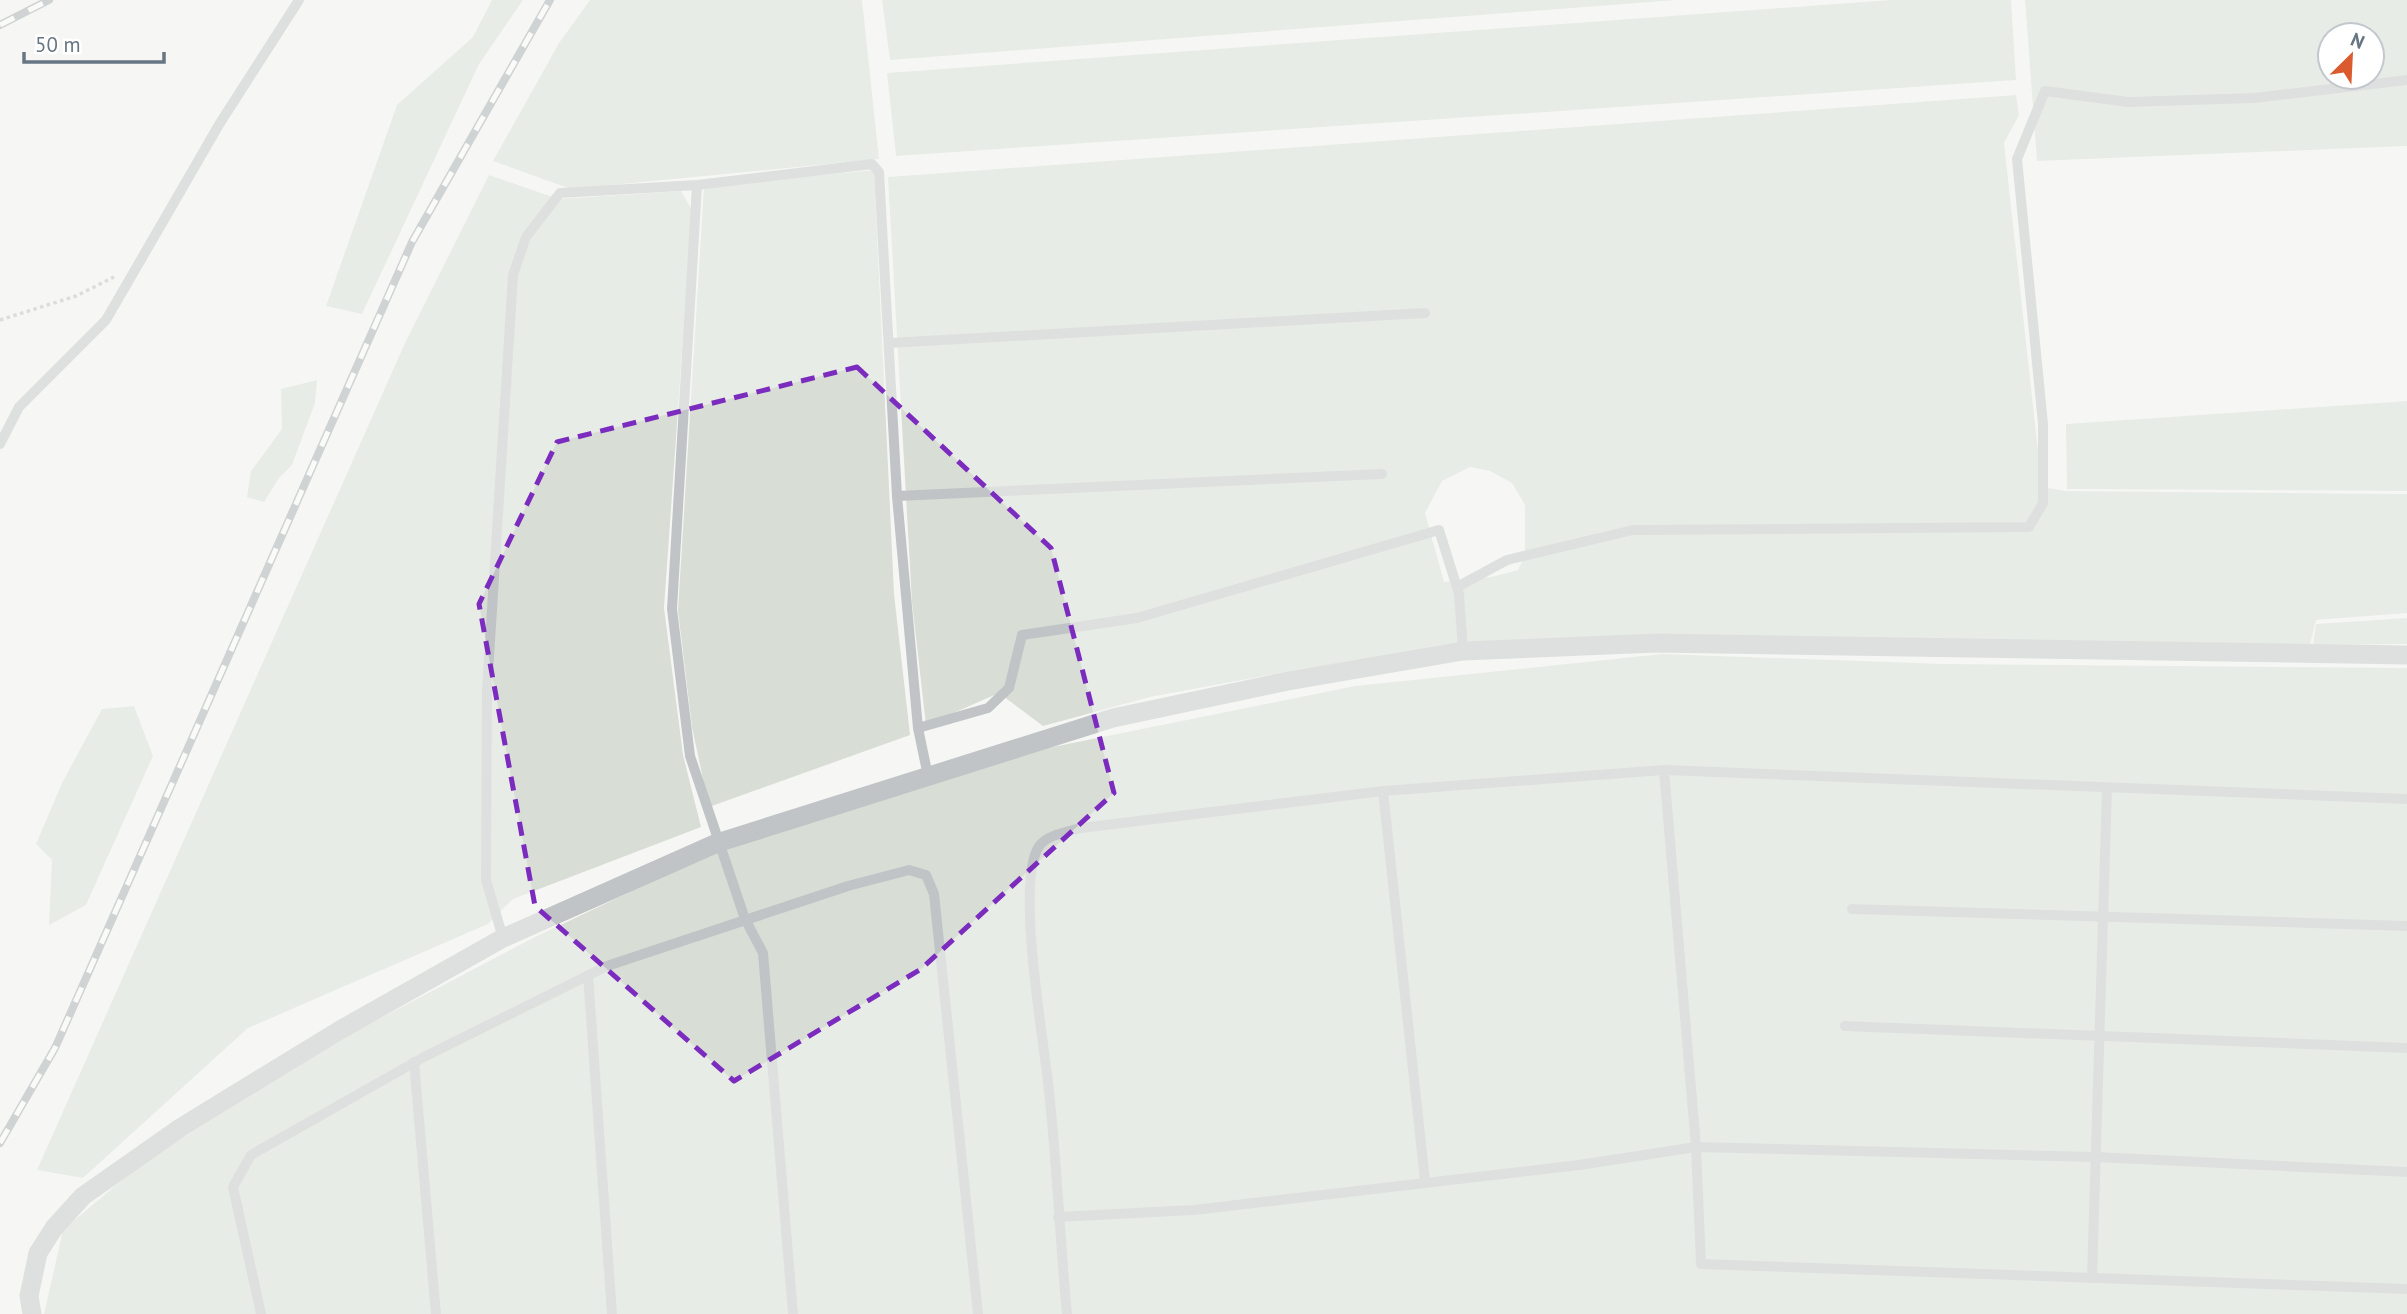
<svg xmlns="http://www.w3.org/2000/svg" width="2407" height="1314" font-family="'PT Sans',sans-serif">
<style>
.green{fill:#d8ddd5;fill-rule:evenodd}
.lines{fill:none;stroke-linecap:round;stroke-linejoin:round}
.path{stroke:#babdbf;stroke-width:3.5;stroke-dasharray:3.5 3.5;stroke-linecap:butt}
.service{stroke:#c0c4c7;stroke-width:10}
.minor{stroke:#c0c4c7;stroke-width:19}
.rail-casing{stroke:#a1a7ac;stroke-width:8}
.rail{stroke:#fff;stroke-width:5;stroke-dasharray:16;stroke-linecap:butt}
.marked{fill:none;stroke:#7b2cbf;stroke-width:5;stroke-dasharray:14 9;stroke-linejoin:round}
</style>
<rect width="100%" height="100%" fill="#f6f7f4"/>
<g class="green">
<path d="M492,0H523L479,64L362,314L326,306L397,105L473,37Z"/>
<path d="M590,0H862L879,159L571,189L493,161L559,43Z"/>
<path d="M882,0H1677L890,60Z"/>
<path d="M1890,0H2011L2016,80L896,156L887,73Z"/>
<path d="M2025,0H2407V146L2037,161ZM2330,35H2372V77H2330Z"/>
<path d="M2016,95L2019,115L2004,143L2042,487L2066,491L2407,494V613L2316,620L2310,644L1482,641L1296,670L1150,697L1043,726L999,693L926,725L912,602L888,177ZM1470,467L1490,471L1512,483L1525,505V555L1518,570L1492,577L1444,582L1425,513L1442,481Z"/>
<path d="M874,170L894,594L910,735L709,807L692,727L678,611L704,186Z"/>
<path d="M489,175L558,199L681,191L692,210L664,608L683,755L701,827L513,899L488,924L248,1028L83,1178L37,1170L405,343Z"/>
<path d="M317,380L315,403L292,465L279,478L264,502L247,497L251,471L282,429L281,389Z"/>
<path d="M2407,401V491L2067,489L2066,424Z"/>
<path d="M2407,618V644L2313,645L2316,624Z"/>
<path d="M1662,654L1944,664L2407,668V1314H44L63,1230L142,1163L354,1032L533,938L704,857L1028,752L1355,686Z"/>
<path d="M134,706L153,756L86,905L49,925L52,860L36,844L62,783L102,709Z"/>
</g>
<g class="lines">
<path class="path" d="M0,320L76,296L114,277"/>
<g class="service">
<path d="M697,185L672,609L690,756L745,919L763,953L793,1314"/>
<path d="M889,343L1425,313"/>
<path d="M0,444L19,407L106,320L220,123L299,0"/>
<path d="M897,496L1382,474"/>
<path d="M1457,587L1507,560L1633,530L2029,527L2043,503V424L2017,159L2045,91L2128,102L2254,98L2407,80"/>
<path d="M918,728L988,708L1009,688L1022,635L1137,618L1439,530L1459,594L1463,651"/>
<path d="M1664,770L1696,1147L1701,1264L2407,1289"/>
<path d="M1383,791L1425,1181"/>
<path d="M1852,909L2407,926"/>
<path d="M503,938L486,880L487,689L513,275L526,237L560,193L697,185L872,164L879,172L897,496L918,728L928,776"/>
<path d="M588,975L612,1314"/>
<path d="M1845,1026L2407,1048"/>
<path d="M414,1062L436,1314"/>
<path d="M1058,1217L1194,1210L1579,1165L1696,1147L2096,1157L2407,1172"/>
<path d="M2092,1278L2107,789"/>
<path d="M261,1314L233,1187L251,1155L424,1057L607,966L848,886L909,870L926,875L934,894L978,1314"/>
<path d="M1067,1314C1060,1240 1057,1165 1049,1091C1044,1041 1016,887 1038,848C1045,835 1067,832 1081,828L1383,791L1664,770L2407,799"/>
</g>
<path class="minor" d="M32,1314L29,1296L38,1253L54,1228L83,1196L180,1128L340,1030L503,938L717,843L1113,718L1288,681L1463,651L1657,643L2407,655"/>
<defs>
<g id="rail">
<path d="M0,25L49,0"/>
<path d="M0,1143L55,1048L412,242L550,0"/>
</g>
</defs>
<use href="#rail" class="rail-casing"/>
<use href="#rail" class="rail"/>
</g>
<path d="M0 0H2407V1314H0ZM857,367L1051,548L1114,793L921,969L734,1081L535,906L479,604L557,442Z" fill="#f6f7f4" fill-opacity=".55" fill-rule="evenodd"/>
<path class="marked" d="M857,367L1051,548L1114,793L921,969L734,1081L535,906L479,604L557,442Z"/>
<g transform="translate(2351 56) rotate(24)"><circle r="33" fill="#ffffff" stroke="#c2c8cd" stroke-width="2"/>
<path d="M0-5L12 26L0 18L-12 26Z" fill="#db5b2f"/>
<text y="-10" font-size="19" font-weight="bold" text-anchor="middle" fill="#677683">N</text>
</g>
<path d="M24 52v10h140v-10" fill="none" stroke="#677683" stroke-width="3.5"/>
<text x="35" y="52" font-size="21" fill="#677683" stroke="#ffffff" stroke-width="5" paint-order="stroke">50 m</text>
</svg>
